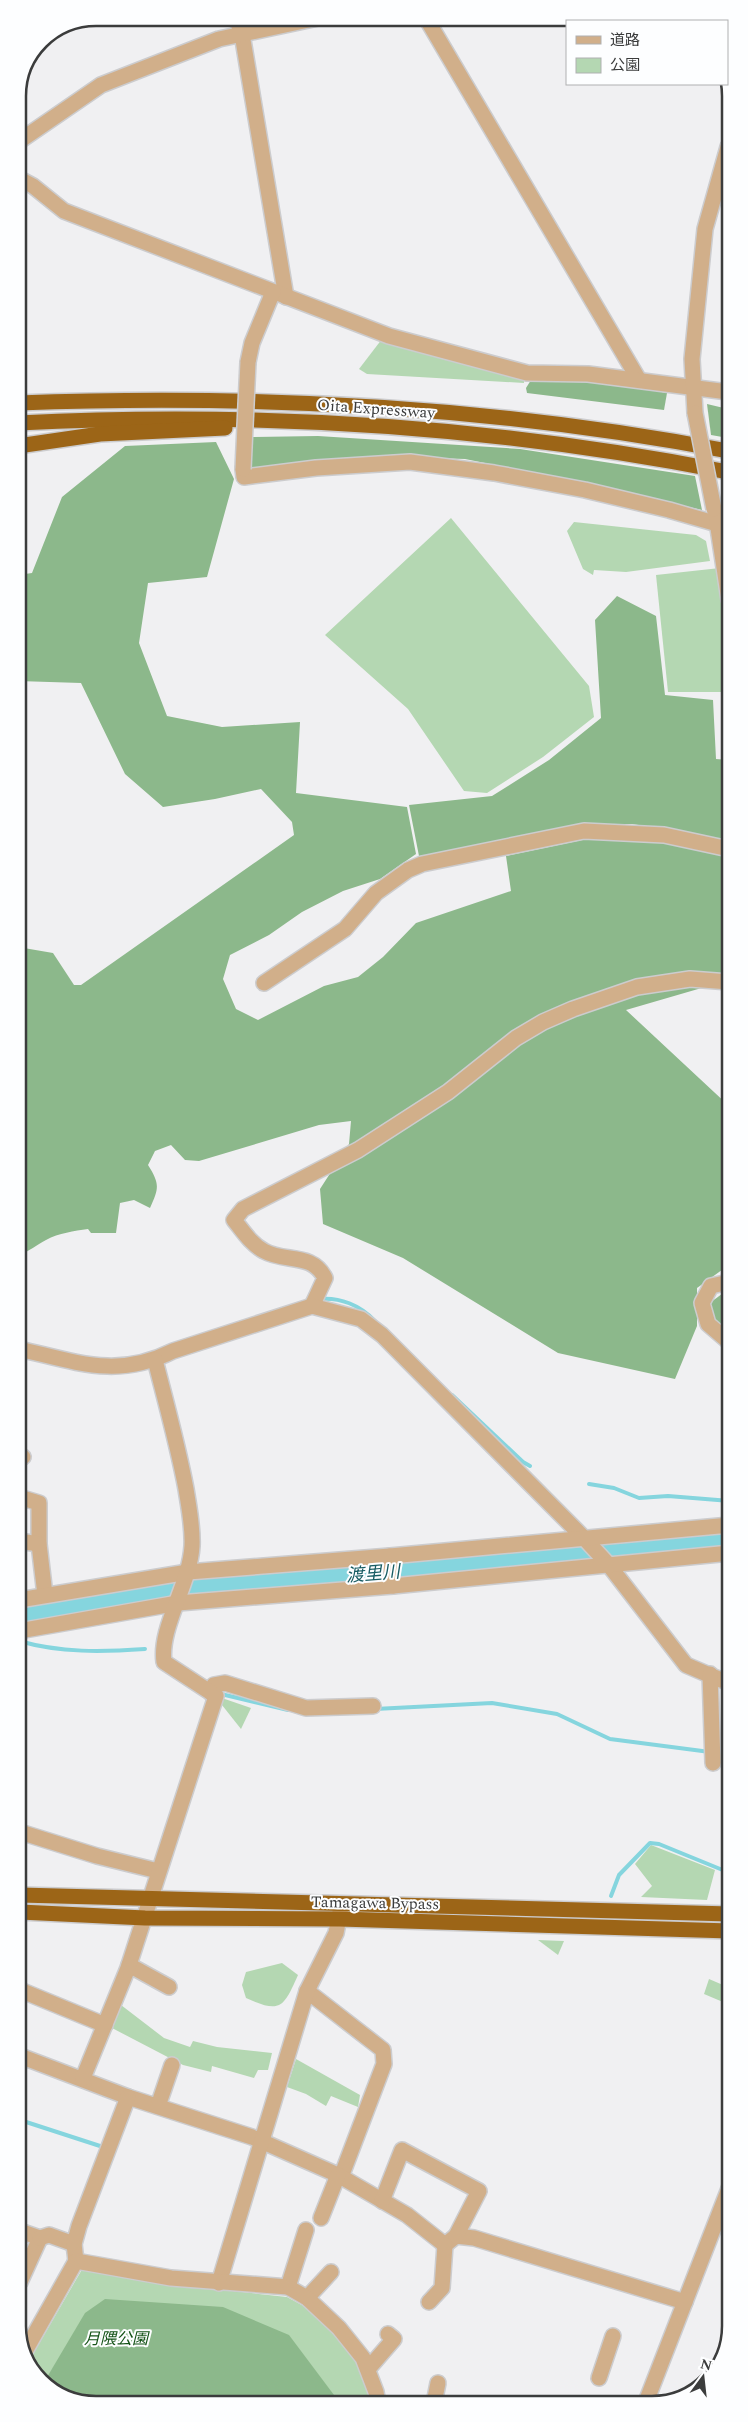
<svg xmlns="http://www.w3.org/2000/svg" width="748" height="2422" font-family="Spectral,'Noto Sans JP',serif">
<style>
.green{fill:#b4d7b2}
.forest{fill:#8cb88b}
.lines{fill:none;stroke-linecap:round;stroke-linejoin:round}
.stream{stroke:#85d5de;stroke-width:4}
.river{stroke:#85d5de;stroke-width:24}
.minor-casing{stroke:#ccccce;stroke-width:18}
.highway-casing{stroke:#ccccce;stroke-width:18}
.minor{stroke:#d1af8a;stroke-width:15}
.highway{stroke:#9c6517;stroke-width:15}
.minor-bridge-casing{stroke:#ccccce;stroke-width:18;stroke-linecap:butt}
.minor-bridge{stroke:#d1af8a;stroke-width:15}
.labels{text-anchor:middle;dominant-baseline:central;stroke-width:4;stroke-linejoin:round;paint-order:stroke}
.street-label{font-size:16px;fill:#3b3c3c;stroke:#fdfeff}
.park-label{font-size:16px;font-style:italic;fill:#145217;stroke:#fdfeff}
.water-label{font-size:18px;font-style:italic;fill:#175c63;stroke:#fdfeff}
.rim{fill:none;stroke:#3b3c3c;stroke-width:2.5}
</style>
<rect width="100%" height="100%" fill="#f0f0f2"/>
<g class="green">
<path d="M382,339L524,376V383L367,374L359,369Z"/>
<path d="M451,518L589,686L594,717L543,757L487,793L464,791L408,709L325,635Z"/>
<path d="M574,522L696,535L706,541L710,561L626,572L594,570L593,575L583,569L567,531Z"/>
<path d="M720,568L729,637V692H668L656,575Z"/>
<path d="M219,1697L251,1708L241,1729L218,1700Z"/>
<path d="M651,1845L715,1870L707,1900L641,1897L652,1886L635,1864Z"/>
<path d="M538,1940L564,1941L558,1955Z"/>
<path d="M282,1963L298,1975C283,2009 280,2013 246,1998L242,1985L246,1972Z"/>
<path d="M709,1979L730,1988V2005L704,1994Z"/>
<path d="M121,2005L164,2038L190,2047L193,2041L217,2047L272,2053L268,2070H258L254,2078L212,2066L211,2072L183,2065L112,2028Z"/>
<path d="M296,2059L360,2095L358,2107L331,2096L326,2106L306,2094L287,2087Z"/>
<path d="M84,2266L168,2284L287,2297L309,2309L353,2355L366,2379L372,2403L90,2404L44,2385L29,2361Z"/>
</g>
<g class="forest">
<path d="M531,380L606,382L667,393L664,410L527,393L526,388Z"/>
<path d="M707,404L728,409V438L711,435Z"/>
<path d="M318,436L520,449L695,476L702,510L591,484L465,459L403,457L250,473L252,437Z"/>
<path d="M216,442L234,479L207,577L148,583L139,643L167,716L222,727L300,722L296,793L407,807L416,854L380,879L343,891L302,912L269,935L230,955L223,979L236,1009L258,1020L324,986L358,977L383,957L416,923L511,891L506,856L587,839L657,841L729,855V980L626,1010L729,1106V1268L726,1267L697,1288V1326L675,1379L558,1353L403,1258L323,1224L320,1189L349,1144L351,1121L319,1125L199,1161L185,1160L171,1145L155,1151L148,1165C160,1184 159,1188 150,1208L134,1200L120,1203L116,1233H91L88,1229C74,1231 59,1233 46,1240C36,1245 30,1251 19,1255L18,947L53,953L74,985H81L294,835L292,822L261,789L215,799L163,807L125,774L81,683L18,681V575L32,573L62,497L125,446Z"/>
<path d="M617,596L656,616L665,695L713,700L716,759L729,760V842L666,829L632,824H580L451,853L419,856L409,805L492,796L549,760L601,718L595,620Z"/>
<path d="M726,1291H729V1337L717,1326L707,1305Z"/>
<path d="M105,2299L223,2307L289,2335L340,2403L90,2404L44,2385L43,2384L85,2313Z"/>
</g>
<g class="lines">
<g class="stream">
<path d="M319,1299C340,1297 360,1305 375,1321"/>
<path d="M452,1395L523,1462L530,1466"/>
<path d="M589,1484L614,1488L639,1498L668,1496L730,1501"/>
<path d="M19,1641C61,1653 102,1652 145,1649"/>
<path d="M221,1694L288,1710"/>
<path d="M375,1709L492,1703L557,1714L610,1739L710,1752"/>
<path d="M717,1753H730"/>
<path d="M611,1896L619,1875L650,1843L659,1844L730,1873"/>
<path d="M20,2120L100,2146"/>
</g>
<path class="river" d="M19,1620L173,1592L730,1542"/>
<defs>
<g id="minor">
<path d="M236,18L242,34L286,297"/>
<path d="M426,18L639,380"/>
<path d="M18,142L101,85L219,39L318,18"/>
<path d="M18,178L33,186L64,211L389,336L527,373L588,374L728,392"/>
<path d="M248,362L252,343L273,292"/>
<path d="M695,413L692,359L705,229L728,147"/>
<path d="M243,469L244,477L316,468L410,462L494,473L585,490L669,510L728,527"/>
<path d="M716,515L729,600"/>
<path d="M264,983L345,929L376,893L408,870L422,864L584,831L664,835L729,849"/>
<path d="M729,1282L711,1286L702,1303L708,1324L729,1342"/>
<path d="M312,1306L325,1278C312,1252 285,1263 264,1251C251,1244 243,1231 234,1220L243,1209L358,1150L448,1092L516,1038L543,1022L573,1009L637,987L690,979L729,982"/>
<path d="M19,1349C77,1362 117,1379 173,1351L312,1306L361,1319L382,1335L584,1538L608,1564L686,1665L721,1680L730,1679"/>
<path d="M19,1456L23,1457"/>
<path d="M19,1497L39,1503V1544L45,1595"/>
<path d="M19,1541L39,1544"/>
<path d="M390,1556L393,1586"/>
<path d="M19,1600L188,1572L390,1556L730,1525"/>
<path d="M19,1631L178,1603L393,1586L730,1553"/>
<path d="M710,1674L713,1763"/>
<path d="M211,1693L214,1685L225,1683L306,1708L373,1706"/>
<path d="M20,1832L97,1856L158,1871"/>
<path d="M129,1965L169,1987"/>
<path d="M20,1990L105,2025"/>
<path d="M307,1991L383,2050L384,2064L341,2177"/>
<path d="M20,2056L128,2097L252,2137L338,2175L407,2215L445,2245L456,2236L474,2238L685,2302"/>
<path d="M83,2078L128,1968L216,1696L164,1662C159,1628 190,1584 192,1546C193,1527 189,1508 186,1489C178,1446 166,1403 155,1360"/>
<path d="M158,2106L172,2065"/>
<path d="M382,2201L402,2150L479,2191L456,2236"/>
<path d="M321,2218L338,2175"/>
<path d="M20,2231L40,2238L20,2282"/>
<path d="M40,2238L49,2235L74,2244"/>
<path d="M76,2261L74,2244L79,2226L128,2097"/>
<path d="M219,2283L307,1991L336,1933L341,1907"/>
<path d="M288,2287L306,2230"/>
<path d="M307,2298L331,2272"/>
<path d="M429,2302L442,2288L445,2245"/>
<path d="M24,2353L76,2261L171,2278L288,2287L307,2298L339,2328L363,2358L376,2392L378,2403"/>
<path d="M368,2369L394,2339L388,2334"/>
<path d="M599,2378L613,2336"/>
<path d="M646,2402L730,2186"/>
<path d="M434,2403L438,2383"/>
</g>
<g id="highway">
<path d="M18,403C256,394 494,406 728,451"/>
<path d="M18,423C256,411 495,426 728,472"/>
<path d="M18,446L100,434L225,428"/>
<path d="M20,1895L730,1914"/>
<path d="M20,1912L145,1918L340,1919L730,1931"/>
</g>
</defs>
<use href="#minor" class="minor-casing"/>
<use href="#highway" class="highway-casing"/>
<use href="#minor" class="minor"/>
<use href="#highway" class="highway"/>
<defs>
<g id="minor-bridge">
<path d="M695,413L714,509"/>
<path d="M243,469L248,362"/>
</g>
</defs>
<use href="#minor-bridge" class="minor-bridge-casing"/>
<use href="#minor-bridge" class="minor-bridge"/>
</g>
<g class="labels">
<g class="street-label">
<text transform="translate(376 409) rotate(4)">Oita Expressway</text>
<text transform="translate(375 1903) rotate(1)">Tamagawa Bypass</text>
</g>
<g class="park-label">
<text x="116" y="2339">月隈公園</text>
</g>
<g class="water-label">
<text transform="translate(373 1574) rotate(-5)">渡里川</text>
</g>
</g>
<path d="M0 0H748V2422H0ZM96 26H652A70 70 0 0 1 722 96V2326A70 70 0 0 1 652 2396H96A70 70 0 0 1 26 2326V96A70 70 0 0 1 96 26Z" fill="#fdfeff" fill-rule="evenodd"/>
<path class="rim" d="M96 26H652A70 70 0 0 1 722 96V2326A70 70 0 0 1 652 2396H96A70 70 0 0 1 26 2326V96A70 70 0 0 1 96 26Z"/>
<rect x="566" y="20" width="162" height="65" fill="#fdfeff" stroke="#afb0b1"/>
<rect x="576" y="36" width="25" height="8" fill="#d1af8a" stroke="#afb0b1"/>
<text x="610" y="45" font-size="15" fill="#3b3c3c">道路</text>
<rect x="576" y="58" width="25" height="15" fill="#b4d7b2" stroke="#afb0b1"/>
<text x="610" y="70" font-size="15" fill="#3b3c3c">公園</text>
<g transform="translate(703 2377) rotate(15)" stroke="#fdfeff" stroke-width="4" paint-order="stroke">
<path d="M0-4L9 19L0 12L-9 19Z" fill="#3b3c3c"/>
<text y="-8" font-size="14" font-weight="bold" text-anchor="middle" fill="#3b3c3c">N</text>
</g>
</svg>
